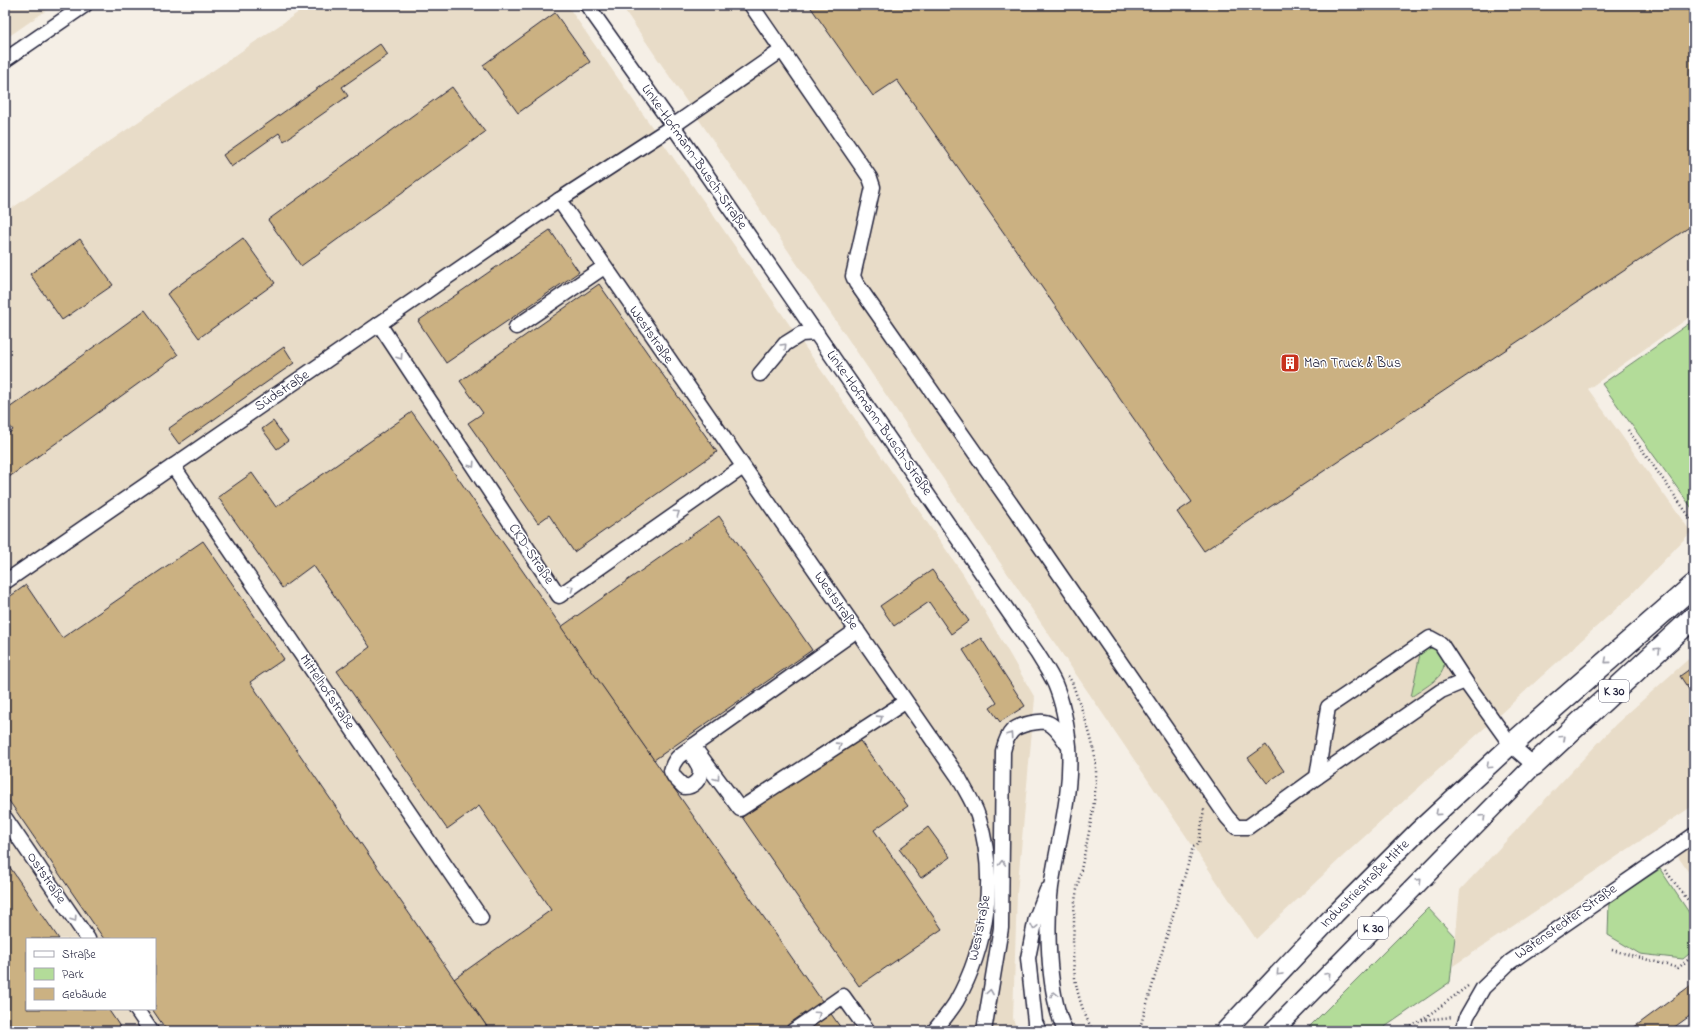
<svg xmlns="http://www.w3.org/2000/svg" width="1699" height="1036" font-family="'Indie Flower',sans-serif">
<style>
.built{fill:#e8dcc8;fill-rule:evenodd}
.green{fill:#b3dc99;stroke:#6a7f6a}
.building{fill:#cbb182;stroke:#22223b}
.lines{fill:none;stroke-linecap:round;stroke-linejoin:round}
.minor-casing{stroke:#22223b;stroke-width:17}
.major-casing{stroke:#22223b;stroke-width:21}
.highway-casing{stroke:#22223b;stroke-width:24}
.path{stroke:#22223b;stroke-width:2.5;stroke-dasharray:1 3;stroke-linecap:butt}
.minor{stroke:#fff;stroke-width:14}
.major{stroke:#fff;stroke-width:18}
.highway{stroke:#fff;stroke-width:21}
.oneway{stroke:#9c9ca7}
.labels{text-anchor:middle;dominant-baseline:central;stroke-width:3;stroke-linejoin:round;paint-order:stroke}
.shield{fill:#fff;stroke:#646476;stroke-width:1}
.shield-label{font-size:13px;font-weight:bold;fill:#22223b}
.street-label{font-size:14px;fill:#22223b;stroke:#fff}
.poi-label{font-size:14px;fill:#22223b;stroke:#fff;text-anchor:start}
</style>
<rect width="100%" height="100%" fill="#f5efe6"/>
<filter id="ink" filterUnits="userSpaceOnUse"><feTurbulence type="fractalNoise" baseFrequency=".025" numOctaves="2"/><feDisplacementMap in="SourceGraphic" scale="8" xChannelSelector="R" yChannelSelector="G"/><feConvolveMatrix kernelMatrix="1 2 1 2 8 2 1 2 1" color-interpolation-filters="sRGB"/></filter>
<g filter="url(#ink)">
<g class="built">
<path d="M5,5H54L5,39Z"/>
<path d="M309,5H567L963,574L1035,698L1017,893L1013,1018L1017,1031H5V213ZM27,939H155V1009H27Z"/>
<path d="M621,5H1694V314L1588,389L1691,532L1627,599L1342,857L1256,939Z"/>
<path d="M1694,654V805L1453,966L1460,890L1616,724Z"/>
<path d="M1694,842V880L1676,854Z"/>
</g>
<g class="green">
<path d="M1694,320V511L1602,384Z"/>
<path d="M1433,648C1460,671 1429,684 1411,697L1420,654L1426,649Z"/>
<path d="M1660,869L1694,920V950L1683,959L1640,954L1608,935L1609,902Z"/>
<path d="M1428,908L1455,937L1450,982L1379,1031H1305Z"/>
</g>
<g class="building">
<path d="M809,5H1694V224L1204,551L1177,512L1192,502L897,80L873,96Z"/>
<path d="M555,13L590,62L518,113L483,65Z"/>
<path d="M380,44L388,55L342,87L348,96L284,141L279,133L231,167L223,155Z"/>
<path d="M452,87L485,132L301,266L268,220Z"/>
<path d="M550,230L579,272L446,363L418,321Z"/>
<path d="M243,238L275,283L199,338L167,294Z"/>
<path d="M80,239L113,285L62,320L30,274Z"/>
<path d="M599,284L717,452L574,552L549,515L538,523L468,423L483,413L460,381Z"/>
<path d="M145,310L178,355L5,480V436L13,430L5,420V411Z"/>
<path d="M284,347L294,363L179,444L168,429Z"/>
<path d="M412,412L843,1031H490L454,979L551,910L479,806L447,829L337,671L370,647L313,565L282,588L218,497L252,473L276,507Z"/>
<path d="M273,421L288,441L277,449L262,429Z"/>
<path d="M719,516L812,650L654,760L561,627Z"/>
<path d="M203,541L284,659L250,682L490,1031H167L152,1009H155V939H104L5,795V600L26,585L62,638Z"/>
<path d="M932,570L969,621L951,634L929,602L894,626L880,606Z"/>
<path d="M981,638L1025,706L1000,722L990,708L997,703L963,650Z"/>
<path d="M1694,666V697L1680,676Z"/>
<path d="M852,726L855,734L908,806L874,830L942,929L859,986L742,817L822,761L815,751Z"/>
<path d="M1266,745L1284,771L1267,783L1248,758Z"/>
<path d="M928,827L950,857L921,878L899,849Z"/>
<path d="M5,860L59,939H27V1009H108L123,1031H5Z"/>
<path d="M1694,983V1013L1669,1031H1629Z"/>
</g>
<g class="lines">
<defs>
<g id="minor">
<path d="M587,5L673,126L1037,653C1043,663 1050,673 1055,684C1063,703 1067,726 1069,746C1072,790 1060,833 1053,875C1045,917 1047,992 1065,1031"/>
<path d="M751,5L870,178L873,187L853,276L856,283L1027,527L1227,817L1236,827H1248L1317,777L1441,691L1465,681L1511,745L1534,765"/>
<path d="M5,60L85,5"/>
<path d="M559,200L959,778C965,790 974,803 978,816C998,877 987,947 956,1002C950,1012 941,1022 934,1031"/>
<path d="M379,324L559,596L743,467"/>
<path d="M516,327L604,267"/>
<path d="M760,374L785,344L801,334L817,333"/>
<path d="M173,466L481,918"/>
<path d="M5,582L559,200L673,126L782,50"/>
<path d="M857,630L693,746L740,809L905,702"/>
<path d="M693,746L691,754C694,759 698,763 699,768C703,779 693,787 684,787L675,778L671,771C674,757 682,754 693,746Z"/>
<path d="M1317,777L1328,707L1430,638L1441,644L1465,681"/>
<path d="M5,818L88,939"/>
<path d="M136,1009L151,1031"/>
<path d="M793,1031L843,996L868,1031"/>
<path d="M984,1031L1001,928L1003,751C1005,743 1007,736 1012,731C1018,725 1042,719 1048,723C1057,727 1062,737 1067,744"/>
<path d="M1039,1031L1035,1022L1028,958L1036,918L1047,890"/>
<path d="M1463,1031L1467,1016L1483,988L1510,962L1694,835"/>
</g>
<g id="major">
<path d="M1225,1031L1335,914L1418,831L1511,745"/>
<path d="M1273,1031L1534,765"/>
</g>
<g id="highway">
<path d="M1511,745L1694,585"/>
<path d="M1534,765L1694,617"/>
</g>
</defs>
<use href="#minor" class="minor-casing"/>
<use href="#major" class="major-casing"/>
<use href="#highway" class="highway-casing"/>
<g class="path">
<path d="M1628,430L1694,523"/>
<path d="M1068,676L1072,682C1082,712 1097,744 1096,776C1095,816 1083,855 1076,895C1074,905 1074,915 1074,925C1071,964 1074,996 1093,1031"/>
<path d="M1665,870L1694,908"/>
<path d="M1612,950L1678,968L1694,955"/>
<path d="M1422,1020L1468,986"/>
<path d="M1139,1031L1193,847L1199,843L1204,809"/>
<path d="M1405,1031L1422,1020L1453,1017"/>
</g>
<use href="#minor" class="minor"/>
<use href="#major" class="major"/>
<use href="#highway" class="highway"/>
</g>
<defs><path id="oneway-chevron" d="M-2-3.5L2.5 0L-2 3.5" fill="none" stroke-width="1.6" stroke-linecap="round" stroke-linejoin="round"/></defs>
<g class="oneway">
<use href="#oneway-chevron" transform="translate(784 346) rotate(-45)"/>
<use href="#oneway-chevron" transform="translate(400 357) rotate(56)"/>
<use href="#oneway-chevron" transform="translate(472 465) rotate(56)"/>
<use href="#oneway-chevron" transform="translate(677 513) rotate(-35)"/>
<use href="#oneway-chevron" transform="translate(571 588) rotate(-35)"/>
<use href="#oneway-chevron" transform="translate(1658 650) rotate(-43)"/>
<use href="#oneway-chevron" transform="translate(1607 661) rotate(139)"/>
<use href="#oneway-chevron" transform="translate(880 718) rotate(-33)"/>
<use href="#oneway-chevron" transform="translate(1010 735) rotate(-56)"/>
<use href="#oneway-chevron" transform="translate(1563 738) rotate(-43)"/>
<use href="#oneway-chevron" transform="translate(839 745) rotate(-33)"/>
<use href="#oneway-chevron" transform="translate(1489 766) rotate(137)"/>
<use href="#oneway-chevron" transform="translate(717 778) rotate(53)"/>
<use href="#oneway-chevron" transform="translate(1438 813) rotate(138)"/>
<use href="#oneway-chevron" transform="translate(1483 817) rotate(-45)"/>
<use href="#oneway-chevron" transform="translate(1002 863) rotate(-89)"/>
<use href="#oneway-chevron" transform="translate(1419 881) rotate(-45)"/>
<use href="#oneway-chevron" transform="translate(74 919) rotate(56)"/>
<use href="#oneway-chevron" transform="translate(1034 927) rotate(102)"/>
<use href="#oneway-chevron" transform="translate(1279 973) rotate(133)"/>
<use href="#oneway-chevron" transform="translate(1328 975) rotate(-47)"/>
<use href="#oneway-chevron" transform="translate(990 992) rotate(-81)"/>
<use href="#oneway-chevron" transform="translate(1054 994) rotate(-102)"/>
<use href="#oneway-chevron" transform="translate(818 1014) rotate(-35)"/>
</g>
</g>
<defs>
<symbol id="building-square" viewBox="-11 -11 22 22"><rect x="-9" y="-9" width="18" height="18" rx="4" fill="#c8321e" stroke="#fff"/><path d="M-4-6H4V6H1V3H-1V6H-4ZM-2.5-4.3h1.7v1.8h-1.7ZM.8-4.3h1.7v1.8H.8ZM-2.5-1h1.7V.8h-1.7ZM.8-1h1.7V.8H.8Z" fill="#fff"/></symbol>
</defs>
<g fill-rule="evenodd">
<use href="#building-square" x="1279" y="352" width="22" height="22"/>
</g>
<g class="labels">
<g class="shield">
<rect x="1599" y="680" width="30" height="22" rx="3"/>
<rect x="1358" y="917" width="30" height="22" rx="3"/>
</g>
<g class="shield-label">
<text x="1614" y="691">K 30</text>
<text x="1373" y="928">K 30</text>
</g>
<g class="street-label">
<text transform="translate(694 157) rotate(55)">Linke-Hofmann-Busch-Straße</text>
<text transform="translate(651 335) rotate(55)">Weststraße</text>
<text transform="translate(282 391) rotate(-34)">Südstraße</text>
<text transform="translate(879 423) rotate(55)">Linke-Hofmann-Busch-Straße</text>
<text transform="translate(531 554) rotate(56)">CKD-Straße</text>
<text transform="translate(836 601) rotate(55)">Weststraße</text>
<text transform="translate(327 692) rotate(56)">Mittelhofstraße</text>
<text transform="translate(46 878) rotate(56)">Oststraße</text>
<text transform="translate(1365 884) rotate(-45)">Industriestraße Mitte</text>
<text transform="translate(1566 922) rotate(-35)">Watenstedter Straße</text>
<text transform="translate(980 928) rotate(-79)">Weststraße</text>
</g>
<g class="poi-label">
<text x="1304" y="363">Man Truck &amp; Bus</text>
</g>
</g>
<rect width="1699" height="1036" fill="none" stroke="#fff" stroke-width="20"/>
<rect x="10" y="10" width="1679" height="1016" fill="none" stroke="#22223b" stroke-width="1.5" filter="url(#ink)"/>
<rect x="26" y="938" width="130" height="72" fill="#ffffff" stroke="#a7a7b1"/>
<rect x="34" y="951" width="20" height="6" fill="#ffffff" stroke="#a7a7b1"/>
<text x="62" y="958" font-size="12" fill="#22223b">Straße</text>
<rect x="34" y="968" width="20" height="12" fill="#b3dc99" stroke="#a7a7b1"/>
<text x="62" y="978" font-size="12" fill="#22223b">Park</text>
<rect x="34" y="988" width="20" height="12" fill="#cbb182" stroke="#a7a7b1"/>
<text x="62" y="998" font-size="12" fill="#22223b">Gebäude</text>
</svg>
